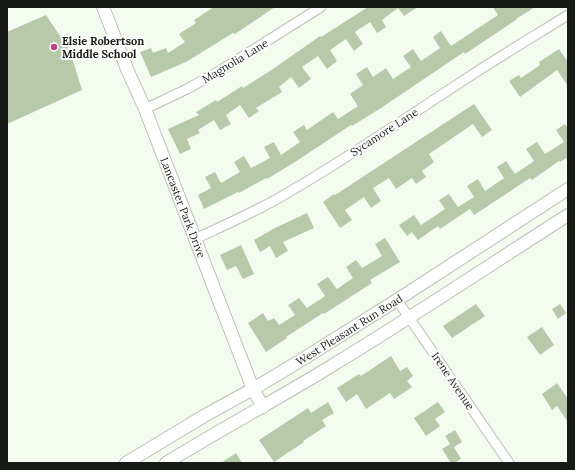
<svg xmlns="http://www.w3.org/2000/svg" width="575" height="470" font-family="Lora,serif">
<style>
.building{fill:#b6caaa}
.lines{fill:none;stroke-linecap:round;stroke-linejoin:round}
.street-casing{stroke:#b9c0b5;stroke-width:11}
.secondary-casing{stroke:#b9c0b5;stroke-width:14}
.street{stroke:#fff;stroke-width:9}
.secondary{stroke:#fff;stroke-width:12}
.poi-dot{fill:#c1418b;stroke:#fff;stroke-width:1.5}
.labels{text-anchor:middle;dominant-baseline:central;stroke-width:4;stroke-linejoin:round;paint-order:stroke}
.poi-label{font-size:11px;font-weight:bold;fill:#181a16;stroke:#fff;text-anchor:start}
.street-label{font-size:11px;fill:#181a16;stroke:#fff}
</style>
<rect width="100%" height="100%" fill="#f4fcf0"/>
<g class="building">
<path d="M214,7H275L235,34L233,33L186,62L151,77L140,52L151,48L153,53L166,48L168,53L185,42L179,34L196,23L194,20Z"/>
<path d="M368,7H418L404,16L398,8L382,20L386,27L377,33L370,22L355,32L363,44L354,51L346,39L330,50L337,61L327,69L318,56L302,67L311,79L299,88L291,77L279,87L282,92L256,108L259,111L249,118L240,105L226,115L231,124L220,130L214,120L198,130L200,133L187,139L191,149L180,154L168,129L199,115L196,112L216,100L217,102L242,86L243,88L273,69L320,36L321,37Z"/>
<path d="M493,7H535L516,19V20L465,54L464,52L381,108L352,126L351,125L295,162L267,179L266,178L239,193L238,192L204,209L198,195L211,188L205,177L215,172L221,183L240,172L234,162L244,156L251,168L270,158L264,147L274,142L281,155L300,142L293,132L304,125L307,130L333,112L338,119L358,106L350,94L363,85L356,74L367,67L373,77L386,68L393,79L411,67L403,56L413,49L421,61L440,48L433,37L441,31L451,46L498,15Z"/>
<path d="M46,15L70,51L82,90L7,124V32Z"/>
<path d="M559,49L568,62V86L557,70L520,97L509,81L519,75L521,78L540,65L539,62Z"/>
<path d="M474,104L492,130L482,137L473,124L429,154L434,162L422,171L426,177L416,184L412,178L396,189L389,178L373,188L381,201L371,208L364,197L345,210L352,220L340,228L323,202L334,194L335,195Z"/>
<path d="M565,124L568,128V157L560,162L559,161L532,180L530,178L503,196L474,215L470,209L440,229L438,226L418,240L412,232L407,236L399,225L414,215L421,225L445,209L439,200L449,194L458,207L474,197L467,186L478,179L485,191L504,178L497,167L506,161L515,174L534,161L526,149L537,142L545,154L564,142L556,130Z"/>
<path d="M307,213L314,228L283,242L288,251L276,258L270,246L260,252L254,240L273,229Z"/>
<path d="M385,238L400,262L370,280L372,283L324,314L323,313L286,337L287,338L266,352L248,323L263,313L268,321L274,318L279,325L295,315L288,305L299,298L307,308L325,296L317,284L328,277L337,289L353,278L346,267L356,260L362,268L382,256L375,244Z"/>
<path d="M241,245L254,274L243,279L236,266L227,270L220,255Z"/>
<path d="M476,304L485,316L452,338L443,326Z"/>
<path d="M560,304L566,313L558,319L552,309Z"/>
<path d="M542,327L554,345L540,355L527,337Z"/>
<path d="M391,356L400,371L407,367L413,376L407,381L412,387L394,399L390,393L366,409L357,394L346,402L337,388L359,374L361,376Z"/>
<path d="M557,383L568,399V422L557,406L552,410L542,394Z"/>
<path d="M328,402L334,413L322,420L326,426L303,441L304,442L274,462L259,440L308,408L311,413Z"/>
<path d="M438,402L445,412L435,419L440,426L426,436L414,418Z"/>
<path d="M455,430L462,442L454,447L461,459L454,463H451L442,449L450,444L445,436Z"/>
<path d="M236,453L242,463H221Z"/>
</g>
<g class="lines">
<defs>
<g id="street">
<path d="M145,109L187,89L221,70L321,7"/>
<path d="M195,239C223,226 250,214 277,199C339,164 398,123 458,84C494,60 531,38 568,15"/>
<path d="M397,300L509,463"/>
</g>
<g id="secondary">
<path id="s1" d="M103,7L127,69L145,109L253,389L263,407"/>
<path id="s2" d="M126,463L204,416L253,389L303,359L397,300L568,189"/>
<path d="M166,463C221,429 278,399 333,365C412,317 490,265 568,215"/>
</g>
</defs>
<use href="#street" class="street-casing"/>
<use href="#secondary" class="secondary-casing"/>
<use href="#street" class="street"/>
<use href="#secondary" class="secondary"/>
</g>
<circle class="poi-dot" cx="54" cy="47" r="4"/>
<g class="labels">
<g class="poi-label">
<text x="62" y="41">Elsie Robertson<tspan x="62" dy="13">Middle School</tspan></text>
</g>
<g class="street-label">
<text transform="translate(235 61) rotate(-31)">Magnolia Lane</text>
<text transform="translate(384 132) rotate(-33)">Sycamore Lane</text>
<text stroke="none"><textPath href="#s1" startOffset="216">Lancaster Park Drive</textPath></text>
<text stroke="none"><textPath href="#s2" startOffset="260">West Pleasant Run Road</textPath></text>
<text transform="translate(453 381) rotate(56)">Irene Avenue</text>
</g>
</g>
<rect width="575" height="470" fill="none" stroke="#181a16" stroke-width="16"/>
</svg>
